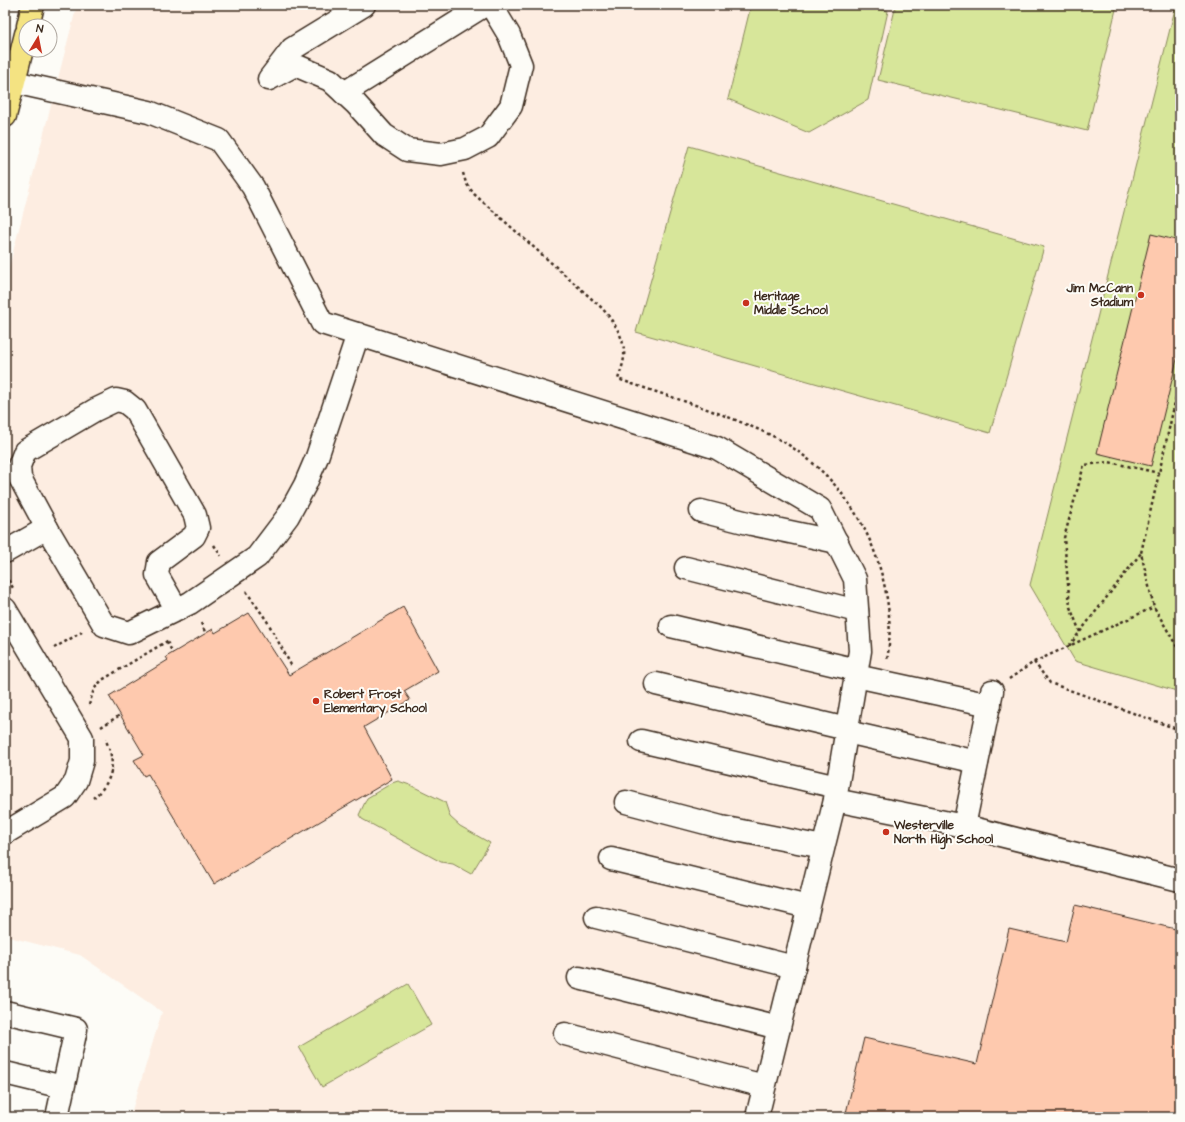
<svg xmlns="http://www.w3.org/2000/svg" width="1185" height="1122" font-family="'Architects Daughter',sans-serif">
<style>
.built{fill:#fdede1}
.green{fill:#d7e69a;stroke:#89885c}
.building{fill:#fec9ae;stroke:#3b2a1e}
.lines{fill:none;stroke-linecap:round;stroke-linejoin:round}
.minor-casing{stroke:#3b2a1e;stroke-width:25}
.major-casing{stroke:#3b2a1e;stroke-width:25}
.path{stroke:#3b2a1e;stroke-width:2.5;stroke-dasharray:3 3;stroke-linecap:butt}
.minor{stroke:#fdfcf7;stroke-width:22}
.major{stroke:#f4e382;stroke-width:22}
.poi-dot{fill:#c8321e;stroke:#fdfcf7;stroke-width:1.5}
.labels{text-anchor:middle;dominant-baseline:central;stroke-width:4;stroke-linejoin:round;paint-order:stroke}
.poi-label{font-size:12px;font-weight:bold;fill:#3b2a1e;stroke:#fdfcf7;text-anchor:start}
</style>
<rect width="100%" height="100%" fill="#fdfcf7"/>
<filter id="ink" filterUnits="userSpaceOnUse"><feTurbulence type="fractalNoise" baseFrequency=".025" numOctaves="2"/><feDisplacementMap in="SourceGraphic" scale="8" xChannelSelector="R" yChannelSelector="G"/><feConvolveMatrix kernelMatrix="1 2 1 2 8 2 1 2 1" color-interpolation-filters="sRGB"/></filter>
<g filter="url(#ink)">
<path class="built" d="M77,5H1180V1117H130L162,1012L80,955L5,936V283Z"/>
<g class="green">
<path d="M751,5H859L888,11L868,100L809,133L728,99Z"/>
<path d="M896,5H1117L1087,131L878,80Z"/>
<path d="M1176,5H1180V692L1075,661L1030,585Z"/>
<path d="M689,146L1044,247L990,433L636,332Z"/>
<path d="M398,781L410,785L445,802L450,817L460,826L490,843L471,874L453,864L441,862L362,819L359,815L367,798L392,783Z"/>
<path d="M408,984L431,1025L322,1087L299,1047Z"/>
</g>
<g class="building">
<path d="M1151,234L1180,241V347L1151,466L1097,453Z"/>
<path d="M403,607L438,671L404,691L410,700L364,727L392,779L214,884L148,774L144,776L134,760L144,755L109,696L168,660L166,657L213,629L215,633L249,613L289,675Z"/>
<path d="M1075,905L1180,930V1117H864L846,1113L864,1038L977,1064L1009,929L1066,942Z"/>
</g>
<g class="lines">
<defs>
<g id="minor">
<path d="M364,5L292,49L269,79L295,65L330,80L356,104L384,135L407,150L441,154L465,149L488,137L511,106L521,65L509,35L491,5"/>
<path d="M5,80L149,112L219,140L253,187L322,323L717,448L820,509L855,579L860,651L835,800L757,1117"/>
<path d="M344,93L485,5"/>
<path d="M701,511L752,524L837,542"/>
<path d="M47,528L20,478L19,466L25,451L95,410L116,400L125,402L135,410L195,515L198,528L194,536L159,562L157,575L177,610"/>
<path d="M5,552L47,528L104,625L129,633L190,603L257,557L288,516L305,485L317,457L358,334"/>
<path d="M686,568L857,611"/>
<path d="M5,609L82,738V761L76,781L65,797L5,833"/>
<path d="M671,626L857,670"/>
<path d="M856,676L990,705"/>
<path d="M656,684L847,729"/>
<path d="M847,732L977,762"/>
<path d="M641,741L837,787"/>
<path d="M835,800L964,826L1180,880"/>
<path d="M626,802L721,827L823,847"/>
<path d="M964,826L992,691"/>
<path d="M611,859L808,907"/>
<path d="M596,917L794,967"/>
<path d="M579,978L779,1028"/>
<path d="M5,1012L76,1029L57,1117"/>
<path d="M565,1034L764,1086"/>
<path d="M5,1073L63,1087"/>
</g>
<g id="major">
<path d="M28,26L33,5"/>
<path d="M5,116L26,34"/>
</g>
</defs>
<use href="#minor" class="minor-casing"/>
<use href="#major" class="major-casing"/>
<g class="path">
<path d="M463,173L466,183L474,194L602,308C612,320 623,334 624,351C625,360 621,370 618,379C658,393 699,405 738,421C757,429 776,436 793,448C832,474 862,514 877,559C888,592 893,626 887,660"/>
<path d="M1180,380L1141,553L1154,607L1180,652"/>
<path d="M214,545L221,556"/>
<path d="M5,575L13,588"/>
<path d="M246,591L267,621L291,665"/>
<path d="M201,623L206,634"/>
<path d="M1080,632L1070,607L1064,538L1084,465L1109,462L1159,473"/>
<path d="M167,642L173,653"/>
<path d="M1069,646L1141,553"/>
<path d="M54,648L82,632"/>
<path d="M1034,662L1050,683L1180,730"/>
<path d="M1009,679L1034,662L1154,607"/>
<path d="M89,705L94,689L102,680L169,640"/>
<path d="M101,727L120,715"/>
<path d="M93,798C113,782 117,762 105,739"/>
</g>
<use href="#minor" class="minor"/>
<use href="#major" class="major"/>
</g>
</g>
<g class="poi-dot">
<circle cx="1141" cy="295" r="4"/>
<circle cx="746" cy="303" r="4"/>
<circle cx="316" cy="701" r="4"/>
<circle cx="886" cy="832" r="4"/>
</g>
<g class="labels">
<g class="poi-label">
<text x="1133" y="288" text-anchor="end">Jim McCann<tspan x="1133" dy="14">Stadium</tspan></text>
<text x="754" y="296">Heritage<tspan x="754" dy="14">Middle School</tspan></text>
<text x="324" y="694">Robert Frost<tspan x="324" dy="14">Elementary School</tspan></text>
<text x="894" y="825">Westerville<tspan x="894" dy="14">North High School</tspan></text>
</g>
</g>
<rect width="1185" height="1122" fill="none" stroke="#fdfcf7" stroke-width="20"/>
<rect x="10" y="10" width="1165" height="1102" fill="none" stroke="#3b2a1e" stroke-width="1.5" filter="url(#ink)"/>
<g transform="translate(38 38) rotate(10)"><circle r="19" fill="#fdfcf7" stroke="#afa8a0"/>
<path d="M0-3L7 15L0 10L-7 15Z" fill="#c8321e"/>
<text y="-6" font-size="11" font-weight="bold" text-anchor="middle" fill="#3b2a1e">N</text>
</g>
</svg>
